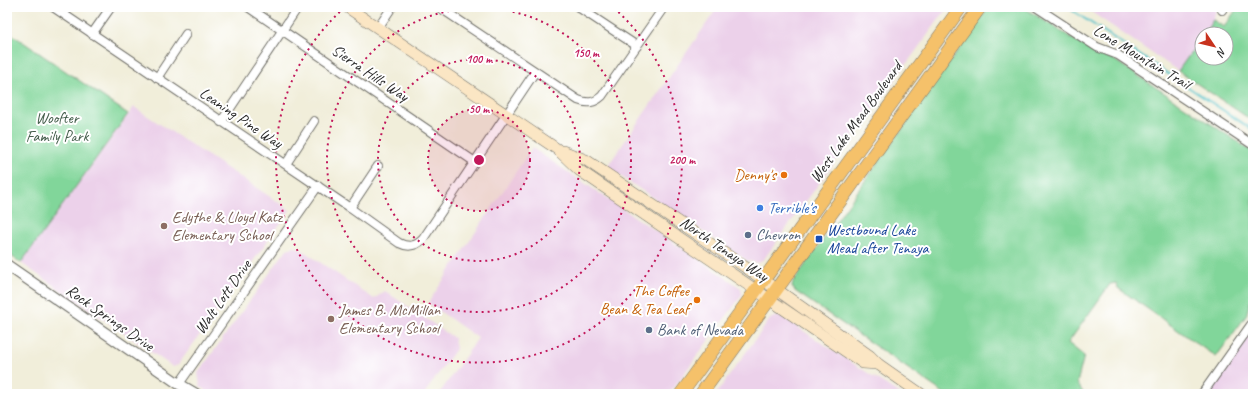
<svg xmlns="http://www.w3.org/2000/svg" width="1260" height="401" font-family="Caveat,sans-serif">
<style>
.built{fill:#ecd1ea}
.green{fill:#81d69a;stroke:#568062}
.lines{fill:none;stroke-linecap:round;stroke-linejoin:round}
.stream{stroke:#58c5cd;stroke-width:2}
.minor-casing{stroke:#706f68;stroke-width:10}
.tertiary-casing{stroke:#706f68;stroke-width:12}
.secondary-casing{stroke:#706f68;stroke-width:12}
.primary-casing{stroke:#706f68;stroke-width:14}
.minor{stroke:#fff;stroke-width:8}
.tertiary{stroke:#fff;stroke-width:10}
.secondary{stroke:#fbe6c4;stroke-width:11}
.primary{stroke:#f5c16b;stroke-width:13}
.ring{fill:none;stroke:#c2185b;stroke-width:2;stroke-dasharray:2 4}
.food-dot{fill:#e8710a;stroke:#fff;stroke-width:1.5}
.shop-dot{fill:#3f7fe0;stroke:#fff;stroke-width:1.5}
.education-dot{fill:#8d6e63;stroke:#fff;stroke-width:1.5}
.service-dot{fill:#5c6f8a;stroke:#fff;stroke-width:1.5}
.transit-dot{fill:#1a4fb4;stroke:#fff;stroke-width:1.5}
.labels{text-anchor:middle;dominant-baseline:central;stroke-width:4;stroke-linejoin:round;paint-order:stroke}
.street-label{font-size:16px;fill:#2b2b2b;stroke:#fff}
.park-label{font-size:16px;fill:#455e4c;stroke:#fff}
.food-label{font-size:16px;fill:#c56008;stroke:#fff;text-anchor:end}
.shop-label{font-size:16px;fill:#366cbe;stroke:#fff;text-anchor:start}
.education-label{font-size:16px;fill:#785e54;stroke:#fff;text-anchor:start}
.transit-label{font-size:16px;fill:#164399;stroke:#fff;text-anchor:start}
.service-label{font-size:16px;fill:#4e5e75;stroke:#fff;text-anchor:start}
.centre{fill:#c2185b;stroke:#fff;stroke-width:2}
.ring-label{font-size:12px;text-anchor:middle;font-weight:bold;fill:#c2185b;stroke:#fff;stroke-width:4;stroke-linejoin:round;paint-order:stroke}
</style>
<rect width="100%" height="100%" fill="#fff"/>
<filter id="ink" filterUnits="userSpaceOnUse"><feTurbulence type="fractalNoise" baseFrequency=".025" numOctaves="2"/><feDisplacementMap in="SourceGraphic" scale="8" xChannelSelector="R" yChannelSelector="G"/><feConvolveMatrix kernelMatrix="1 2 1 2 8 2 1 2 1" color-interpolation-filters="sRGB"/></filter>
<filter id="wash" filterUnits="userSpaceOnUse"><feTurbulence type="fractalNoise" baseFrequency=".012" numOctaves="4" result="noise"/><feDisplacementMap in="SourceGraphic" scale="16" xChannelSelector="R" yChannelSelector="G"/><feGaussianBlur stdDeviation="0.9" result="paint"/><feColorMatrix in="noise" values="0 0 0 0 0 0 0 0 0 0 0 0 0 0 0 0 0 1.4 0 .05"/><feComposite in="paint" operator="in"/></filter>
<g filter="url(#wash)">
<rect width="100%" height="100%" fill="#f1eeda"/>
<g class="built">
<path d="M718,7H948L764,259L758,263L748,261L607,167Z"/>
<path d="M1084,7H1217L1213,20L1204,34H1202V37L1178,71Z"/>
<path d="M134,107L290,210L178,365L173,367L21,263Z"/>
<path d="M532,148L741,288L742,295L669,394H439L478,338L428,303Z"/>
<path d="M294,247L299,248L374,299L385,291L454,338L456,349L424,394H211L200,386L198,373L287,249Z"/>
<path d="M776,316L782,317L900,394H716L770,319Z"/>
<path d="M1253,327V394H1207Z"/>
</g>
<g class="green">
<path d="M989,7H1023L1095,53L1113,59L1253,152V300L1250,302L1246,316L1216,357L1118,288L1116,283L1110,284L1068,343L1084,356L1077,383L1084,394H945L795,291L792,287L793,282Z"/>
<path d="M1238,7H1253V121L1178,71L1202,37V58H1226V34H1204L1213,20L1224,27Z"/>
<path d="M7,31L128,114L21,263L7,253Z"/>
</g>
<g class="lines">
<path class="stream" d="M1067,7L1253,130"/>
</g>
</g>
<g filter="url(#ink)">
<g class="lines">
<defs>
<g id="minor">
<path d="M53,7L350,208L399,243C409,248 416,246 423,239L535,72"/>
<path d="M248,7L475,162"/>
<path d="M439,7L578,100C588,104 594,103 602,96L664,7"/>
<path d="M578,7L637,46"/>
<path d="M1036,7L1097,47L1118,55L1253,145"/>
<path d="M1222,10L1224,7"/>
<path d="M378,28L392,7"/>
<path d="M92,34L111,7"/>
<path d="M157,78L186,34"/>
<path d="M221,122L298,7"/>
<path d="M286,164L314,121"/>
<path d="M350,208L378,166"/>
<path d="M179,384L318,186"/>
<path d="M1202,394L1253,322"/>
</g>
<path id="tertiary" d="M7,265L179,384L196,394"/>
<g id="secondary">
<path d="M347,7L557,149L579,170L863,363L878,364"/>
<path d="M563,151L586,160L748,269L870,356L878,364L921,394"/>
</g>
<g id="primary">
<path d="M681,394L961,7"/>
<path d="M701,394L980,7"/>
</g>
</defs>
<use href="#minor" class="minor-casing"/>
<use href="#tertiary" class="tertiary-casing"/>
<use href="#secondary" class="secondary-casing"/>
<use href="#primary" class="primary-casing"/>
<use href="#minor" class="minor"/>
<use href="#tertiary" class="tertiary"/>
<use href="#secondary" class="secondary"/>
<use href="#primary" class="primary"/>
</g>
</g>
<circle cx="479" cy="160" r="51" fill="#c2185b" fill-opacity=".12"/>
<g class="ring">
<circle cx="479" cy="160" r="51"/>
<circle cx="479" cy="160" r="101"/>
<circle cx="479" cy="160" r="152"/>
<path d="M614 8A203 203 0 1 1 344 8"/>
</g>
<g class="food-dot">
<circle cx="784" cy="175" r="4"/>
<circle cx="697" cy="300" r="4"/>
</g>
<circle class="shop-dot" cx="760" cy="208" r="4"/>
<g class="education-dot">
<circle cx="164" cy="226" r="4"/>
<circle cx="331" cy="319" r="4"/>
</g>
<g class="service-dot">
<circle cx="748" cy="235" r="4"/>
<circle cx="649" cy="330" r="4"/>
</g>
<rect class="transit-dot" x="815" y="235" width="8" height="8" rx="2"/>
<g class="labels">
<g class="street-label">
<text transform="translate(1142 57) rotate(31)">Lone Mountain Trail</text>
<text transform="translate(370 73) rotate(34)">Sierra Hills Way</text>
<text transform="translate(241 118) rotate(34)">Leaning Pine Way</text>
<text transform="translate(856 122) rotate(-54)">West Lake Mead Boulevard</text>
<text transform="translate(724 249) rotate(34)">North Tenaya Way</text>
<text transform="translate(223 297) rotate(-55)">Walt Lott Drive</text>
<text transform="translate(110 318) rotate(35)">Rock Springs Drive</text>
</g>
<g class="park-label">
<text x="57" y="118">Woofter<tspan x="57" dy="18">Family Park</tspan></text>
</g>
<g class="food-label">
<text x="776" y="175">Denny's</text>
<text x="689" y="291">The Coffee<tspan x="689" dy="18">Bean &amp; Tea Leaf</tspan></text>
</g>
<g class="shop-label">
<text x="768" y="208">Terrible's</text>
</g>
<g class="education-label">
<text x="172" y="217">Edythe &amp; Lloyd Katz<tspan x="172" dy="18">Elementary School</tspan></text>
<text x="339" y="310">James B. McMillan<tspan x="339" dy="18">Elementary School</tspan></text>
</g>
<g class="transit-label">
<text x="827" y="230">Westbound Lake<tspan x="827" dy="18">Mead after Tenaya</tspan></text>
</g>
<g class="service-label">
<text x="756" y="235">Chevron</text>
<text x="657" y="330">Bank of Nevada</text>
</g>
</g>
<circle cx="479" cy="160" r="6" class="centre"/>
<g class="ring-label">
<text x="586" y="57">150 m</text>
<text x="479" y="63">100 m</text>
<text x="479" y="113">50 m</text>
<text x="682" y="164">200 m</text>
</g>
<rect width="1260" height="401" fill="none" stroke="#fff" stroke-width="24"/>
<g transform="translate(1214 46) rotate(125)"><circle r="19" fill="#ffffff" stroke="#aaaaaa"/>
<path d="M0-3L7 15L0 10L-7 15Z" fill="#c8321e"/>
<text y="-6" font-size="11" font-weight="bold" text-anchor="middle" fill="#2b2b2b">N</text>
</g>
</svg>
